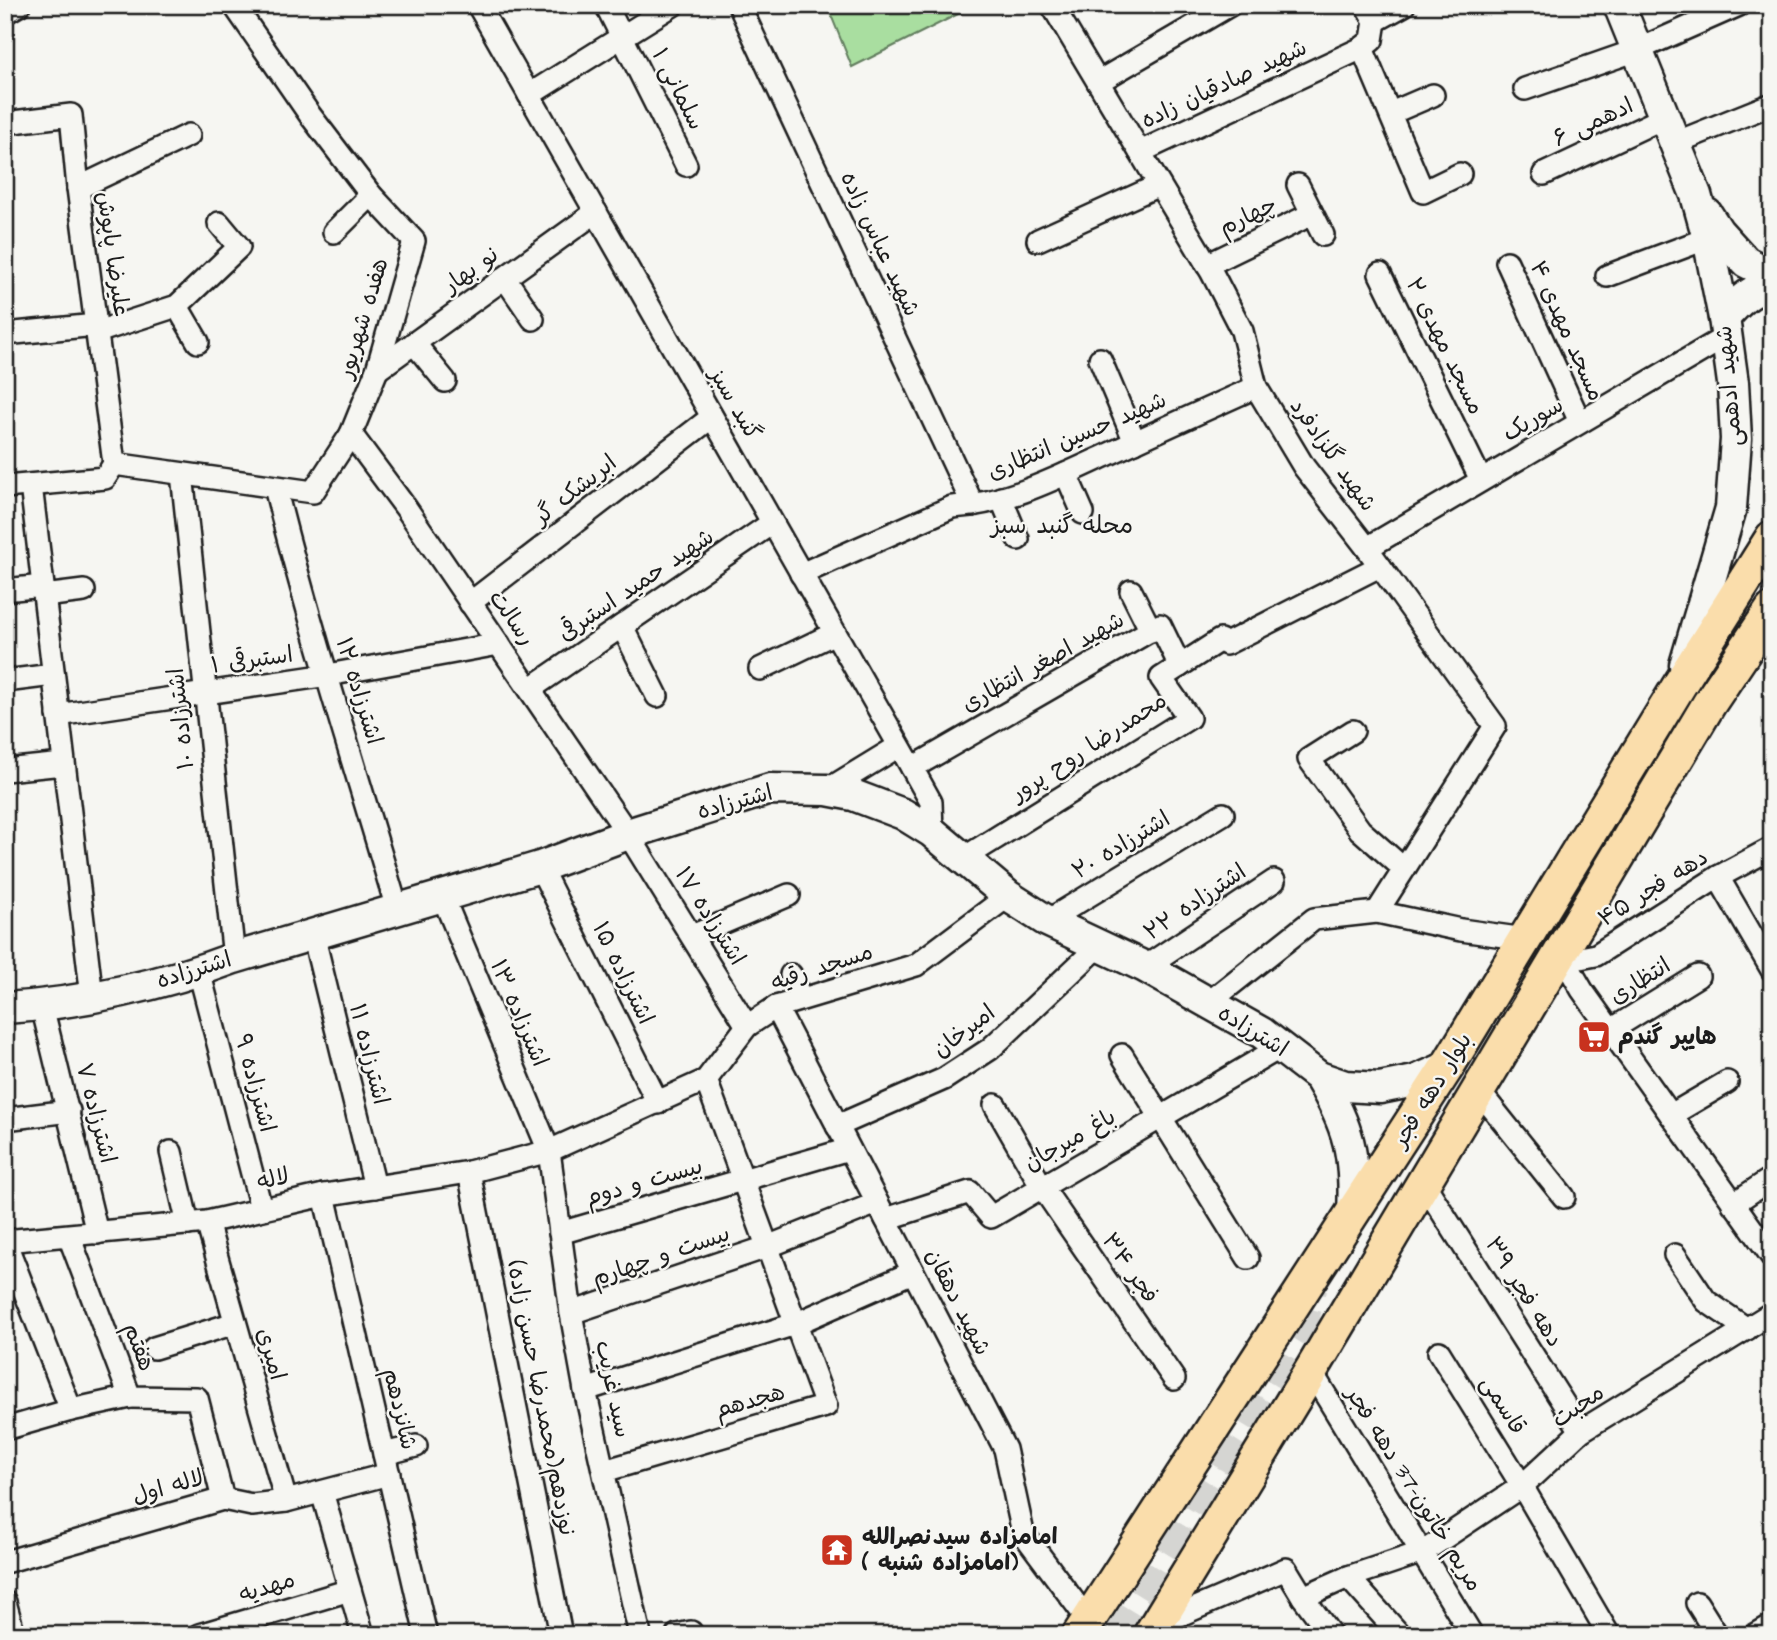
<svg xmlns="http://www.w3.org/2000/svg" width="1777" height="1640" font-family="'Architects Daughter','Playpen Sans Arabic',sans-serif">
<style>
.park{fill:#a9dea0;stroke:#627d5e;stroke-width:2}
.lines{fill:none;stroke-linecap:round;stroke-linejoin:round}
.primary-tunnel{stroke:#d5d5d2;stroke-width:33;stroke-dasharray:33 17;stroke-linecap:butt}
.street-casing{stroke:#1c1c1c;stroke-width:26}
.secondary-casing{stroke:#1c1c1c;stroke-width:35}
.primary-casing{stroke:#1c1c1c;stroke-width:38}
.street{stroke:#f6f6f2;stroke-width:21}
.secondary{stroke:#f6f6f2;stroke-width:30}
.primary{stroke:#faddab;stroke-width:33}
.labels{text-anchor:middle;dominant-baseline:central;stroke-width:5;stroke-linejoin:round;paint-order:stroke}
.street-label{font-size:23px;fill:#1c1c1c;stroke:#f6f6f2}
.poi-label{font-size:23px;font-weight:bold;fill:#1c1c1c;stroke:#f6f6f2;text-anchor:start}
.neighbourhood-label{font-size:24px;fill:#1c1c1c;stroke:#f6f6f2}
</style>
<rect width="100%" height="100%" fill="#f6f6f2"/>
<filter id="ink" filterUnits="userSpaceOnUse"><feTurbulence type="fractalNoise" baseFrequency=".0143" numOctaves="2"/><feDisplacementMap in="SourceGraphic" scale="14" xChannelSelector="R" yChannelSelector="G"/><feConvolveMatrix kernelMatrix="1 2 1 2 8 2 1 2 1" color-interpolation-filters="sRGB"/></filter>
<g filter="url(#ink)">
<path class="park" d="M827,5H976L852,67Z"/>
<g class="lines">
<path class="primary-tunnel" d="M1108,1635L1302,1321L1311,1287"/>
<defs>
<g id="street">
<path d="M478,5L912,768L931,802L932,832"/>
<path d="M606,5L686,165"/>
<path d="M739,5L973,505"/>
<path d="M1052,5L1211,271L1242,331L1256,387L1304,467L1367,548L1495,726L1377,912"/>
<path d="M5,13L19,5"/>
<path d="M1375,21L1404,5"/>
<path d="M1362,48L1423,192L1460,174"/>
<path d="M1098,82L1230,5"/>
<path d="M1525,89L1637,50L1739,5"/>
<path d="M529,95L673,5"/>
<path d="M1391,113L1433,95"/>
<path d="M5,123L71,115L78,188L114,464"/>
<path d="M1675,143L1772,104"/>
<path d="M1140,152L1362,48L1372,40L1375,21L1366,5"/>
<path d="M1544,174L1665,117"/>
<path d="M1298,185L1323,235"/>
<path d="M78,188L189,135"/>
<path d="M334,232L371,195"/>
<path d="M1038,240L1159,185"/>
<path d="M1507,262L1580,422"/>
<path d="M1207,265L1312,214"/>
<path d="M1380,274L1481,480"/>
<path d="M1607,276L1708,238"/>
<path d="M505,278L533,319"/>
<path d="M177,306L198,342"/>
<path d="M97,332L177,306L239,247L219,223"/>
<path d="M5,334L96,325"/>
<path d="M414,343L445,381"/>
<path d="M1100,359L1135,442"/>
<path d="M377,370L596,212"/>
<path d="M351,434L406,508L628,834L747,1026"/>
<path d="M114,464L313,492L351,434L377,370L414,241L371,195L310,115L234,5"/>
<path d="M182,474L234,958"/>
<path d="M1066,474L1083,513"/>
<path d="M31,485L92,997"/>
<path d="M5,487L105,478L114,464"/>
<path d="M275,487C310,629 356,769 397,909"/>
<path d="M1001,498L1018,539"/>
<path d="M1367,548L1727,336"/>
<path d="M801,574L952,507C1007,504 1059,477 1109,454C1158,431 1207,409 1256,387"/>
<path d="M5,590L43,586"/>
<path d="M1131,591L1151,631"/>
<path d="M44,596L84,591"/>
<path d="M470,603L712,417"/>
<path d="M622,626L657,696"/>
<path d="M1226,644L1380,566"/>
<path d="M760,669L835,633"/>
<path d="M5,681L53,675"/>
<path d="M530,689L772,523"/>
<path d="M58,715L328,675L499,644"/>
<path d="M1353,731L1309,759L1360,830L1404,869"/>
<path d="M912,768L1160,625L1180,666"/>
<path d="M5,770L63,764"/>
<path d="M827,790L899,746"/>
<path d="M964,858L1189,718L1161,678L1220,640"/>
<path d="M540,867L658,1103"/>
<path d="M1718,877L1772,970"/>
<path d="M442,895L549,1151L571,1313L585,1390L640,1635"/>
<path d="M1047,921L1223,814"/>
<path d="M313,934L375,1187"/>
<path d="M692,936L789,895"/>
<path d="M1560,952L1582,990L1772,1257"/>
<path d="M1560,952L1580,958L1596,955L1718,877L1772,848"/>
<path d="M1145,967L1274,881"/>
<path d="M199,971L261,1208"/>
<path d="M791,975L801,999"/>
<path d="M1208,1003L1314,919L1377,912L1461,930L1525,939"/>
<path d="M42,1006L97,1233"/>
<path d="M776,1007L1005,1449L1023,1533L1088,1620"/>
<path d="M1611,1030L1698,976"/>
<path d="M1122,1055L1248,1258"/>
<path d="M1478,1090L1564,1197"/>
<path d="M995,1105L1042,1187L1174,1379"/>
<path d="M1671,1115L1727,1082"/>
<path d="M5,1119L69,1111"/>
<path d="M837,1126L944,1079L990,1049L1099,946"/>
<path d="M171,1152L188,1224"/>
<path d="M469,1172L561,1635"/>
<path d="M1423,1182L1581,1431"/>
<path d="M324,1195L426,1635"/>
<path d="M1733,1204L1772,1178"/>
<path d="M886,1219L970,1192L991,1217L1281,1047"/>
<path d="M207,1222L286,1501"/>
<path d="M560,1233L849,1149"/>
<path d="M69,1236L130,1397L197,1398L223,1499"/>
<path d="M5,1241L207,1222L324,1195L469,1172L549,1151L706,1080L747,1026L776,1007L916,965L1008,896"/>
<path d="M5,1241L71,1410"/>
<path d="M1675,1255L1706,1301L1747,1329"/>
<path d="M571,1313L767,1247L877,1203"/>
<path d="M154,1348L235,1323"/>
<path d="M1439,1352L1522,1486L1609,1635"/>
<path d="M1311,1371L1472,1635"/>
<path d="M585,1390L795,1324L913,1272"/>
<path d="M5,1429L71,1410L130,1397"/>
<path d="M384,1454L416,1446"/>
<path d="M604,1471L826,1406L706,1080"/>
<path d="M322,1492L363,1635"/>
<path d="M5,1562L223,1499L252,1505L286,1501L389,1474"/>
<path d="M1348,1577L1400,1635"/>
<path d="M1303,1597L1331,1635"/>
<path d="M5,1602L14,1635"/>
<path d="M1697,1603L1717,1635"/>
<path d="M1157,1625L1286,1569L1303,1597L1348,1577L1423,1552L1522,1486L1581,1431L1772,1313"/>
<path d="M199,1635L350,1590"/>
<path d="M677,1635L691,1632L692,1635"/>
<path d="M1755,1635L1772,1625"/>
</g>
<g id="secondary">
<path d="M1619,5L1696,195L1708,238L1724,318L1733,383L1736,439L1731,508L1685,665"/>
<path d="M1707,214L1718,231L1746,262L1772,275"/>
<path d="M1724,318C1738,302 1750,290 1772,284"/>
<path d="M5,1008C78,1004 166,984 234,958L540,867L628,834L770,789L827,790L853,795L903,814L932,832L1008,896L1047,921L1145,967L1262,1033L1319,1077L1345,1086L1380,1088L1415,1081L1447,1067"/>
<path d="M1319,1077C1349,1127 1356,1155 1353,1213"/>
</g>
<g id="primary">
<path d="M1079,1635L1447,1067L1680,684L1772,538"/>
<path d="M1150,1635L1311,1371L1709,704L1772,610"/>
</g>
</defs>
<use href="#street" class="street-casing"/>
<use href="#secondary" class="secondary-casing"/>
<use href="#primary" class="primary-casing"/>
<use href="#street" class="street"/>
<use href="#secondary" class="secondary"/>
<use href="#primary" class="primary"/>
</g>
</g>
<defs>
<symbol id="supermarket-square" viewBox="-11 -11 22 22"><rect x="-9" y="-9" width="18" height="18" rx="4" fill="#c8321e" stroke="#f6f6f2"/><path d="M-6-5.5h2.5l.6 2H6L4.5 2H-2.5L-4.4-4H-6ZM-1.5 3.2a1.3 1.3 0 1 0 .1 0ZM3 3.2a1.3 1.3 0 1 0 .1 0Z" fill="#fff"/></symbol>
<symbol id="temple-square" viewBox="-11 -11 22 22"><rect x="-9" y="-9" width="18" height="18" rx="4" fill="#c8321e" stroke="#f6f6f2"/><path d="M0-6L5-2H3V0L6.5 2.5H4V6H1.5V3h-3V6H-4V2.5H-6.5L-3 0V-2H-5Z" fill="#fff"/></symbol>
</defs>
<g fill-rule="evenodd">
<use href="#supermarket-square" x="1575" y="1018" width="38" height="38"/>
<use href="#temple-square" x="818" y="1531" width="38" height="38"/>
</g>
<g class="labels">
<g class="street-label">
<text transform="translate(1224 84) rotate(-25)">شهید صادقیان زاده</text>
<text transform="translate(678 89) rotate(63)">سلمانی ۱</text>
<text transform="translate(1593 122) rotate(-25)">ادهمی ۶</text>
<text transform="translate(1248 216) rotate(-26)">چهارم</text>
<text transform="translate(880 244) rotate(65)">شهید عباس زاده</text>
<text transform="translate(113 254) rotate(82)">علیرضا پاپوش</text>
<text transform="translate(471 270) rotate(-36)">نو بهار</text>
<text transform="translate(363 318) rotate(-73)">هفده شهریور</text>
<text transform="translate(1567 331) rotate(66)">مسجد مهدی ۴</text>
<text transform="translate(1445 346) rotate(64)">مسجد مهدی ۲</text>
<text transform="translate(1729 386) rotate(-95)">شهید ادهمی</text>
<text transform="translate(735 404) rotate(60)">گنبد سبز</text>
<text transform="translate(1533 419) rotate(-30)">سوریک</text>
<text transform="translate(1077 436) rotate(-23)">شهید حسین انتظاری</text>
<text transform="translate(1333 455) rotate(55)">شهید گلزادفرد</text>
<text transform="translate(575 490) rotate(-38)">ابریشک گر</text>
<text transform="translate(636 585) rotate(-34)">شهید حمید استبرقی</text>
<text transform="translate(512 618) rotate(55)">رسالت</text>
<text transform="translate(252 660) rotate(-8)">استبرقی ۱</text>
<text transform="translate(1043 662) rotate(-29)">شهید اصغر انتظاری</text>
<text transform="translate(359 691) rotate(73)">اشترزاده ۱۲</text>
<text transform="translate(181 719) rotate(-96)">اشترزاده ۱۰</text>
<text transform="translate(1089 747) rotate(-33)">محمدرضا روح پرور</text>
<text transform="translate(735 802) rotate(-15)">اشترزاده</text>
<text transform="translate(1121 845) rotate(-31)">اشترزاده ۲۰</text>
<text transform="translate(1653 888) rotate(-32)">دهه فجر ۴۵</text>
<text transform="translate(1195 902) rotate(-34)">اشترزاده ۲۲</text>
<text transform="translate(710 916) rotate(58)">اشترزاده ۱۷</text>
<text transform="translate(822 967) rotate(-18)">مسجد رقیه</text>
<text transform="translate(194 970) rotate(-17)">اشترزاده</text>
<text transform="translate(623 973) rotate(64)">اشترزاده ۱۵</text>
<text transform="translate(1640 981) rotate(-32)">انتظاری</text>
<text transform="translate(519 1013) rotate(67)">اشترزاده ۱۳</text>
<text transform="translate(964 1031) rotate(-37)">امیرخان</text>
<text transform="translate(1253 1031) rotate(32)">اشترزاده</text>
<text transform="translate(369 1054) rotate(76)">اشترزاده ۱۱</text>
<text transform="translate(255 1083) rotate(75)">اشترزاده ۹</text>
<text transform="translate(1432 1090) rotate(-58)">بلوار دهه فجر</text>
<text transform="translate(96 1113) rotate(76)">اشترزاده ۷</text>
<text transform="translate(1070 1140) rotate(-30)">باغ میرجان</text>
<text transform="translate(273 1179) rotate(-12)">لاله</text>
<text transform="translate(644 1182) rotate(-16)">بیست و دوم</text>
<text transform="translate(661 1256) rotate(-19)">بیست و چهارم</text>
<text transform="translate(1130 1268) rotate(55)">فجر ۳۴</text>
<text transform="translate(1524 1292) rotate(58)">دهه فجر ۳۹</text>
<text transform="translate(958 1302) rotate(63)">شهید دهقان</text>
<text transform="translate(139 1347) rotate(69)">هفتم</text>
<text transform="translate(271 1354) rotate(74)">امیری</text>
<text transform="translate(613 1389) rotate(78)">سید غریب</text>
<text transform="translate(541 1398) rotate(79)">نوزدهم(محمدرضا حسن زاده)</text>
<text transform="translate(750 1401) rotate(-16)">هجدهم</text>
<text transform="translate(1503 1405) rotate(58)">قاسمی</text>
<text transform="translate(1578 1406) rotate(-35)">محبت</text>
<text transform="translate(400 1409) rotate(77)">شانزدهم</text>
<text transform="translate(168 1487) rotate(-16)">لاله اول</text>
<text transform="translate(1414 1489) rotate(58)">مریم خاتون-37 دهه فجر</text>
<text transform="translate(267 1587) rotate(-17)">مهدیه</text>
</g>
<g class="poi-label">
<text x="1618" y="1037">هایپر گندم</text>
<text x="862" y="1537">امامزاده سیدنصرالله<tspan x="862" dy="26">( امامزاده شنبه)</tspan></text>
</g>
<g class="neighbourhood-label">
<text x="1062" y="526">محله گنبد سبز</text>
</g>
</g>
<rect width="1777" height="1640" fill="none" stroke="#f6f6f2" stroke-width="28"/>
<rect x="14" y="14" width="1749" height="1612" fill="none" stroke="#1c1c1c" stroke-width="2.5" filter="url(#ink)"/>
</svg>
